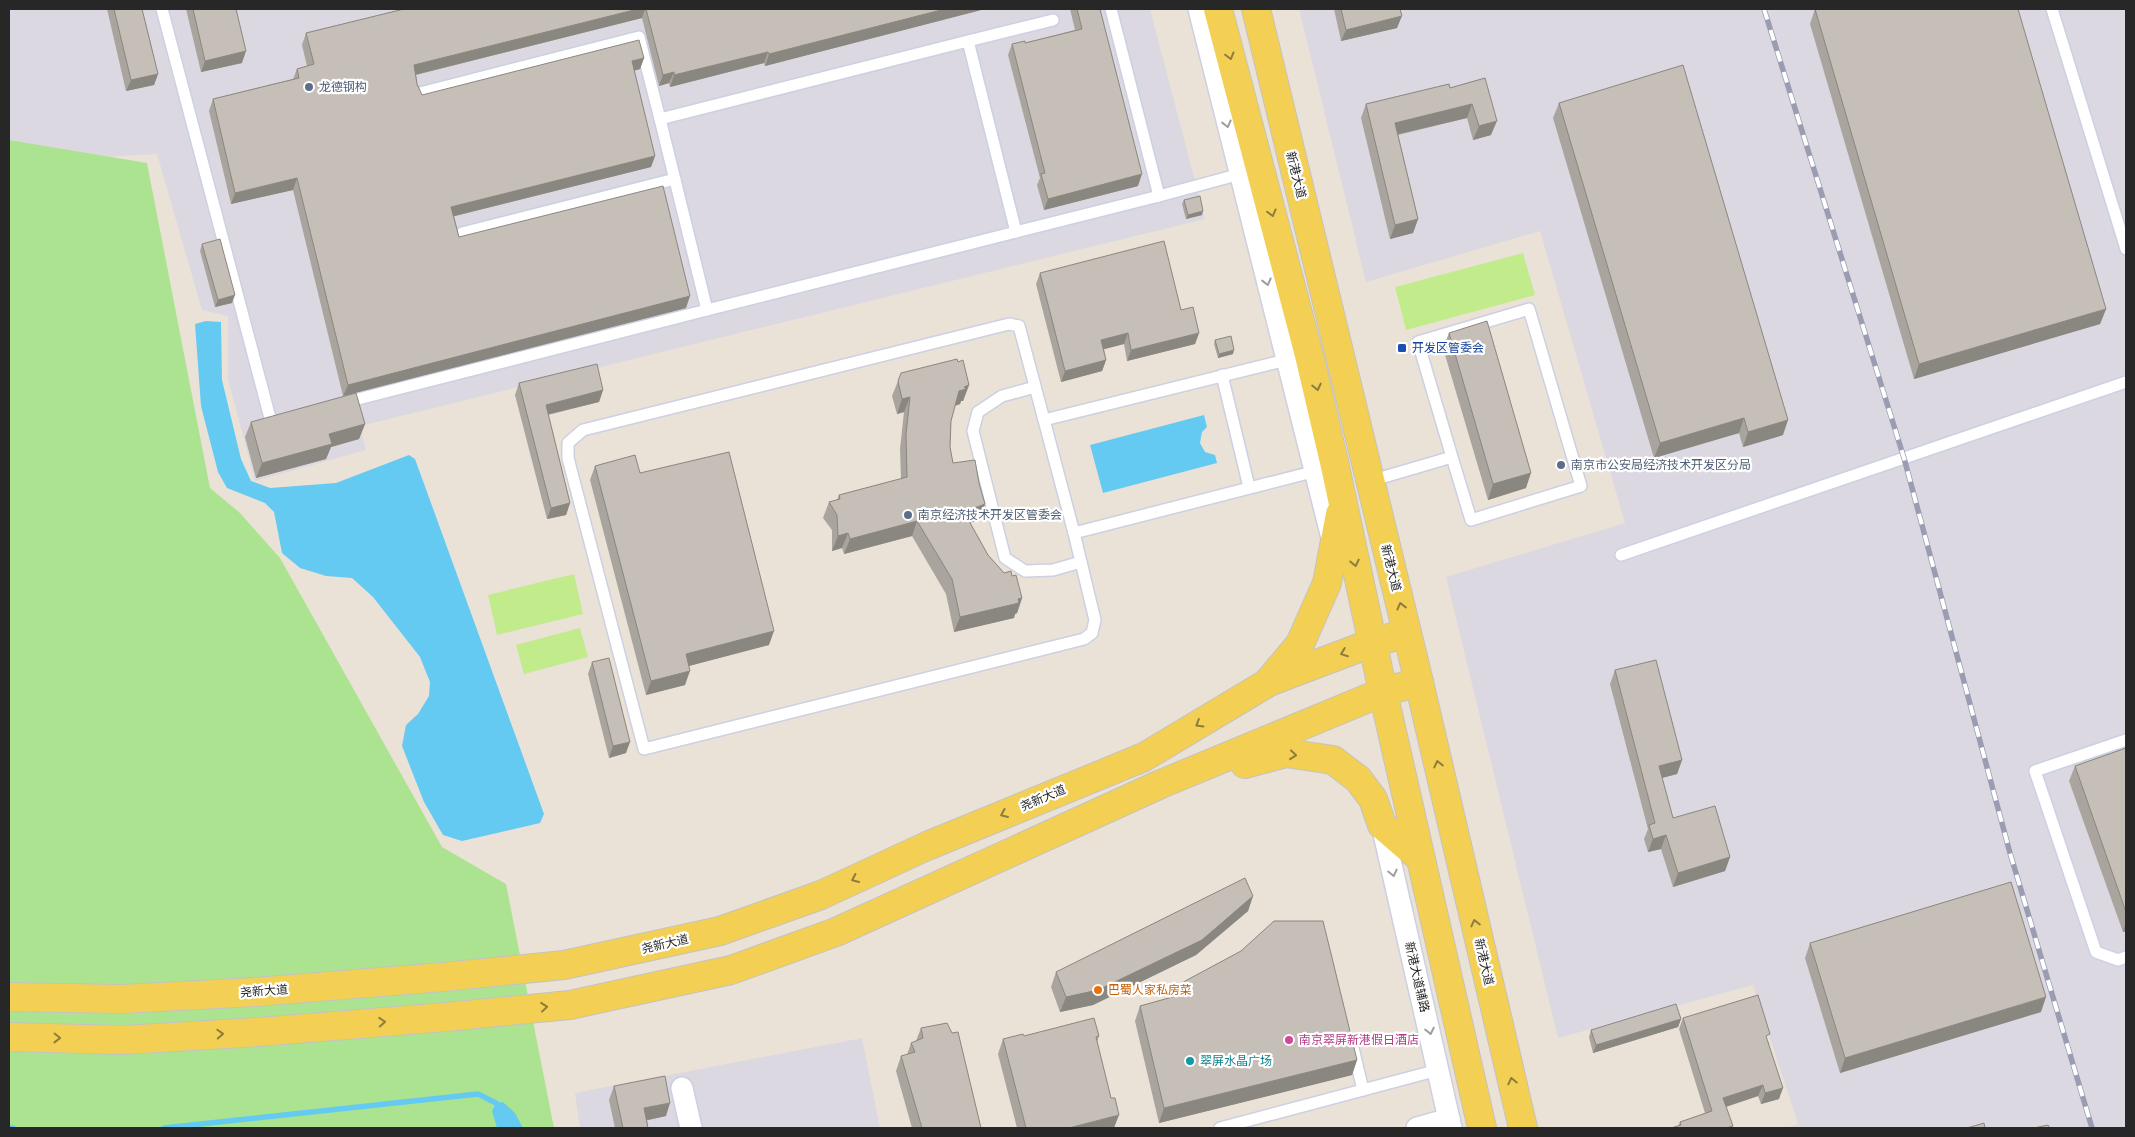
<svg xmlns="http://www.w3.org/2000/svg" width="2135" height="1137" font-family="'Asap Condensed','Noto Sans SC',sans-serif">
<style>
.industrial{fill:#dbd8e2}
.green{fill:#ace391}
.pitch{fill:#c2eb8c}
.water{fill:#65caf1}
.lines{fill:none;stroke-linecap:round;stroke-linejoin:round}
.stream{stroke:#65caf1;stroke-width:5.5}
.service-casing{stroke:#ccd0e1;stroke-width:14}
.minor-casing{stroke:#ccd0e1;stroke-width:24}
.primary-casing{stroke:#c3c3c3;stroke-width:30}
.service{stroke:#fff;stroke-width:11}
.minor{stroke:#fff;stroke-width:21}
.primary{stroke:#f3d053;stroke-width:28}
.rail-casing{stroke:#9a9db2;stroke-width:5.5}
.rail{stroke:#fff;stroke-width:4;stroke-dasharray:11;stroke-linecap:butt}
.wall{fill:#a9a49d}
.shaded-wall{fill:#8a8680}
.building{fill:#c5bfb7;stroke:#8a8680}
.oneway{stroke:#8d7c3d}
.oneway2{stroke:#9e9e9e}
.service-dot{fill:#5c6f8a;stroke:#fff;stroke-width:2}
.transit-dot{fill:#1a4fb4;stroke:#fff;stroke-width:2}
.food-dot{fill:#e8710a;stroke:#fff;stroke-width:2}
.hotel-dot{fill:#d1479c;stroke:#fff;stroke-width:2}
.culture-dot{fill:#0f9aa8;stroke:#fff;stroke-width:2}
.labels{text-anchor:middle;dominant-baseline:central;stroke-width:4.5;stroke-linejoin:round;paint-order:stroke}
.service-label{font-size:12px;fill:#4e5e75;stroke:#fff;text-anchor:start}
.street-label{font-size:12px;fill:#272727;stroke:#fff}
.transit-label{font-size:12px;fill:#164399;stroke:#fff;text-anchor:start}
.food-label{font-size:12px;fill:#c56008;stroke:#fff;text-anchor:start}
.hotel-label{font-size:12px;fill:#b23c85;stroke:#fff;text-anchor:start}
.culture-label{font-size:12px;fill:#0d838f;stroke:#fff;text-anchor:start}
</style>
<rect width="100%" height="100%" fill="#eae2d7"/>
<g class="industrial">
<path d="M9,9H1150L1205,219L360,426L366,450L255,481L228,379V316L202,310L157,154L9,162Z"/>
<path d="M1299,9H2126V1128H1787L1798,1124L1753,985L1558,1038L1446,577L1625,523L1540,231L1366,282Z"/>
<path d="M862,1038L880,1128H580L575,1093Z"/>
</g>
<path class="green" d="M9,140L147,163L210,488L240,513L280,558L442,847L506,884L554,1128H9Z"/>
<g class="pitch">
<path d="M1523,253L1535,295L1406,330L1395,287Z"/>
<path d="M574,574L583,614L497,635L488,595Z"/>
<path d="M580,628L588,657L524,674L516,645Z"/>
</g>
<g class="water">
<path d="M206,321L221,322L222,380L241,459L251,481L270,488L336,483L409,455L415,459L544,814L540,823L462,841L443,835L424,802L402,746L406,725L418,714L429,696L430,682L420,657L373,597L352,578L326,576L300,568L282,553L274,512L265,503L227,488L218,472L201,406L195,324Z"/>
<path d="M1204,415L1207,427L1202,432L1200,443L1205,452L1215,455L1217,463L1103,493L1090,445Z"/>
<path d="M503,1102L515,1113L523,1128H497L492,1111L496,1103Z"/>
</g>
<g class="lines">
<g class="stream">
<path d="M9,1128H13"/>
<path d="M164,1128L478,1094L496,1103"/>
</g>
<defs>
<g id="service">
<path d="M162,9L270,418"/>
<path d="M1111,9L1159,196L1244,173"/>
<path d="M2052,9L2126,249"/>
<path d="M1053,20L968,41L1016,232L1159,196"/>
<path d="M968,41L660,119L707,310L1016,232"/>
<path d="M420,93L639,37L660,119"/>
<path d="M462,233L675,179"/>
<path d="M1290,359L1044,420L1019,326L1009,324L583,430L568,443V458L644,749L1084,639L1092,633L1095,620L1074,533L1320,470"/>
<path d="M1222,375L1249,487"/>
<path d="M1035,387L1002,396L978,412L973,431L1005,558L1025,571L1053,570L1081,562"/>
<path d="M358,399L707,310"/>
<path d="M1044,420L1074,533"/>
<path d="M1370,481L1452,457L1471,520L1581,486L1529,309L1418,342L1452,457"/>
<path d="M1621,555L2126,382"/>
<path d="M2126,740L2035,771L2096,952L2118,960L2126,957"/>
<path d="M1353,1048L1363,1090"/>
<path d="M1220,1128L1438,1070"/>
</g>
<g id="minor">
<path d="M1199,9L1333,542"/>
<path d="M1382,825L1451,1128"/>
<path d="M682,1088L691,1128"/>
<path d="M1417,1128L1449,1119"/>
</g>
<g id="primary">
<path d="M1218,9L1309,355L1335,466L1383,692L1482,1128"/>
<path d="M1256,9L1419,682L1523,1128"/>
<path d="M1269,681L1300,644L1327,583L1340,514"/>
<path d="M1245,764L1286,753L1333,760L1358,779L1373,799L1382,825L1421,859"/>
<path d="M9,997L122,999L255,992L443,977L564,965L720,931L821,895L927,846L1144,757L1269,682L1372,643L1407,633"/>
<path d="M9,1037L123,1040L258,1032L446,1017L570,1005L731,970L836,932L1161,784L1383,692L1419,682"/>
</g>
</defs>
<use href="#service" class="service-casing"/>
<use href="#minor" class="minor-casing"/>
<use href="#primary" class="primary-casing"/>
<use href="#service" class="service"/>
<use href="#minor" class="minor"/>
<use href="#primary" class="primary"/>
<defs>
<path id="rail" d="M1764,9L1904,458L2010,853L2092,1128"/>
</defs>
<use href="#rail" class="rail-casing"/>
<use href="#rail" class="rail"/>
</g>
<g class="wall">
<path d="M107,9H142L158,74L154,85L126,91Z"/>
<path d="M186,9H236L242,63L201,72Z"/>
<path d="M404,9H985L765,66L764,63L670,87L669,83L659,86L642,18L416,75L417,84L422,95L644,58L640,69L634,71L655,156L651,167L454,216L459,237L686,308L343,396L293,190L231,204L209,111L213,99L293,79L297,69L307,66L302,45L306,33Z"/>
<path d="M1070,9H1100L1138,186L1044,210L1037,185L1040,178L1008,55L1012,44L1025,43L1075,30Z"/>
<path d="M1334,9H1400L1397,28L1341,41Z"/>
<path d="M1815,9L2106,309L2100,324L1914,379L1810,24Z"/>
<path d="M1485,78L1491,135L1473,140L1467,118L1398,135L1418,219L1413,233L1390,239L1361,118L1366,104L1450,88Z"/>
<path d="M1559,103L1783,435L1743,447L1739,433L1654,458L1553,118Z"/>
<path d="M1184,200L1202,215L1186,219L1182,204Z"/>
<path d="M202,244L232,303L215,307L200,251Z"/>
<path d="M1040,273L1181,310L1199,333L1195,344L1127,361L1124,344L1104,349L1106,360L1102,371L1061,382L1036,284Z"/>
<path d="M1449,333L1526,488L1488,500L1443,348Z"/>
<path d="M1215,340L1233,354L1218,358L1214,344Z"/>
<path d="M898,381L969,385L963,401H961L960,404L955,406L951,421L950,447L953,463L979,483L985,504L980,519L970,523L988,555L1004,573L1012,576L1022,598L1017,613L1015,614L1014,618L954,632L946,594L912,536L844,554L842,548L832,551V530L823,518L829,502L837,500L839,495L901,479L900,449L904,412L897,414L892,396Z"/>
<path d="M519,383L603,390L599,402L548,415L570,503L566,515L547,519L515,395Z"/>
<path d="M251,422L365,424L359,439L331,447L326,459L256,478L245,437Z"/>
<path d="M595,466L640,473L769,645L689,666L685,685L646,695L590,480Z"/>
<path d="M592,662L626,753L609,758L588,674Z"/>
<path d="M1615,670L1682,760L1677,774L1662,778L1673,818L1730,857L1725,871L1673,887L1661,849L1648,852L1644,839L1648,829L1610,684Z"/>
<path d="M2126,748V931L2123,932L2069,781L2075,766Z"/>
<path d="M1253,896L1248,911L1196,955L1093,1005L1060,1012L1051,987L1056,972Z"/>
<path d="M1810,943L2041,1012L1840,1073L1805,958Z"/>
<path d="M1174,987L1357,1060L1352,1075L1159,1123L1135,1021L1140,1006L1170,998Z"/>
<path d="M1683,1018L1768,1041L1779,1099L1761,1104L1758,1096L1726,1107L1733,1126L1732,1128H1671L1678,1126L1680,1122L1705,1113L1679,1029Z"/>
<path d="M1681,1019L1678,1027L1593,1053L1589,1037L1591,1030Z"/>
<path d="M921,1028L981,1128H912L896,1071L901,1056L907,1055L911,1043L916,1041Z"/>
<path d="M1024,1036H1099L1097,1042L1114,1128H1017L998,1054L1003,1039Z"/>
<path d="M614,1086L666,1116L647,1120L648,1128H615L609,1100Z"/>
</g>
<g class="shaded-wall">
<path d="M638,9H645L642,18L410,76L414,65Z"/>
<path d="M945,9H985L765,66L769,54Z"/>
<path d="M1402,16L1397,28L1341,41L1346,30Z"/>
<path d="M246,51L242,63L201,72L205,61Z"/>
<path d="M768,52L764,63L670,87L674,75Z"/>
<path d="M644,58L640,69L628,72L632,61Z"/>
<path d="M674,72L669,83L659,86L663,75Z"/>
<path d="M158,74L154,85L126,91L131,80Z"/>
<path d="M1472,104L1467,118L1390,136L1395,123Z"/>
<path d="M1497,121L1491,135L1473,140L1479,126Z"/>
<path d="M655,156L651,167L447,218L451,207Z"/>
<path d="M1142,174L1138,186L1044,210L1048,199Z"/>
<path d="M297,178L293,190L231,204L235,193Z"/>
<path d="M1203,211L1202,215L1186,219L1188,215Z"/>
<path d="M1418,219L1413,233L1390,239L1395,225Z"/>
<path d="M235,295L232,303L215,307L218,300Z"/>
<path d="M690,296L686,308L343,396L348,385Z"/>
<path d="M2106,309L2100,324L1914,379L1919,364Z"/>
<path d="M1128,333L1124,344L1097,351L1101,340Z"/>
<path d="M1199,333L1195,344L1127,361L1131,350Z"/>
<path d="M1234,350L1233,354L1218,358L1219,354Z"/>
<path d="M1106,360L1102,371L1061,382L1065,371Z"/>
<path d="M969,385L963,401H961L960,404L954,406L959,391L964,387Z"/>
<path d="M603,390L599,402L541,416L546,405Z"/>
<path d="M910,397L904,412L897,414L902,399Z"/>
<path d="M1744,418L1739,433L1654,458L1660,443Z"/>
<path d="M1788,420L1783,435L1743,447L1748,432Z"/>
<path d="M365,424L359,439L331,447L326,459L256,478L262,463L329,434Z"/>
<path d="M1531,473L1526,488L1488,500L1493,484Z"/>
<path d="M570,503L566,515L547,519L551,508Z"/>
<path d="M985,504L980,519L958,527L964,512Z"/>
<path d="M917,521L912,536L844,554L850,539Z"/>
<path d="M848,533L842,548L832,551L838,536Z"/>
<path d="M1022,598L1017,613L1015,614L1014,618L954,632L960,617Z"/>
<path d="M774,631L769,645L681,668L686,654Z"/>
<path d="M690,671L685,685L646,695L651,681Z"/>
<path d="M630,742L626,753L609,758L613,746Z"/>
<path d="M1682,760L1677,774L1654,780L1659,766Z"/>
<path d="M1666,835L1661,849L1648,852L1653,839Z"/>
<path d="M1730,857L1725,871L1673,887L1678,873Z"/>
<path d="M1253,896L1248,911L1196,955L1093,1005L1060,1012L1066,997Z"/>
<path d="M2126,922V931L2123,932Z"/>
<path d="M2046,997L2041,1012L1840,1073L1845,1058Z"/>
<path d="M1681,1019L1678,1027L1593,1053L1596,1045Z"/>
<path d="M1357,1060L1352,1075L1159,1123L1164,1108Z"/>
<path d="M1763,1085L1758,1096L1719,1109L1723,1098Z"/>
<path d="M1783,1088L1779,1099L1761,1104L1765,1093Z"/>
<path d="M670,1103L666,1116L639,1122L644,1108Z"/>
<path d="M1119,1115L1114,1128H1069Z"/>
</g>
<g class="building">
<path d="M114,9H142L158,74L131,80Z"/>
<path d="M193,9H236L246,51L205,61Z"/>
<path d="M404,9H638L414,65L417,84L422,95L639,40L644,58L632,61L655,156L451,207L459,237L663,186L690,296L348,385L297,178L235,193L213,99L299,78L297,69L314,64L306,33Z"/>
<path d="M646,9H945L769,54L768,52L674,75V72L663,75Z"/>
<path d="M1077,9H1100L1142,174L1048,199L1041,174L1045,173L1012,44L1025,41V43L1082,29Z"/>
<path d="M1341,9H1400L1402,16L1346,30Z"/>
<path d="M1815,9H2018L2106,309L1919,364Z"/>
<path d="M1683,65L1788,420L1748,432L1744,418L1660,443L1559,103Z"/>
<path d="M1485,78L1497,121L1479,126L1472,104L1395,123L1418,219L1395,225L1366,104L1449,84L1450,88Z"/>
<path d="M1200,196L1203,211L1188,215L1184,200Z"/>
<path d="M220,239L235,295L218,300L202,244Z"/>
<path d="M1164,241L1181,310L1193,307L1199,333L1131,350L1128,333L1101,340L1106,360L1065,371L1040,273Z"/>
<path d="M1487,321L1531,473L1493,484L1449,333Z"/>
<path d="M1231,336L1234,350L1219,354L1215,340Z"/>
<path d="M957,359L958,362L963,360L969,385L964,387L966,389L959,391L951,421L950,447L953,463L975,460L979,483L985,504L964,512L988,555L1004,573L1011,571L1012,576L1016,575L1022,598L1018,599L1019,603L960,617L952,579L917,521L850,539L848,533L838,536L837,515L829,502L840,499L839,495L907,477L906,434L910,397L902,399L898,381L901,373Z"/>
<path d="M597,364L603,390L546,405L570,503L551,508L519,383Z"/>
<path d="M356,393L365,424L329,434L332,444L262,463L251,422Z"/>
<path d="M729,452L774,631L686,654L690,671L651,681L595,466L635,455L640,473Z"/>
<path d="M609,658L630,742L613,746L592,662Z"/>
<path d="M1656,660L1682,760L1659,766L1673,818L1715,806L1730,857L1678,873L1666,835L1653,839L1649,825L1655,823L1615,670Z"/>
<path d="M2126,748V912L2075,766Z"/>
<path d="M1245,878L1253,896L1202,940L1098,990L1066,997L1056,972Z"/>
<path d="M2011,882L2046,997L1845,1058L1810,943Z"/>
<path d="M1274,921H1323L1357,1060L1164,1108L1140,1006L1176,996L1174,987L1241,951Z"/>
<path d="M1758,995L1770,1034L1766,1036L1783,1088L1765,1093L1763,1085L1723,1098L1733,1126L1726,1128H1671L1681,1125L1680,1122L1712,1111L1683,1018Z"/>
<path d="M1676,1004L1681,1019L1596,1045L1591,1030Z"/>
<path d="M1094,1018L1099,1036L1096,1037L1111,1098H1115L1119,1115L1069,1128H1026L1003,1039L1023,1034L1024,1036Z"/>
<path d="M947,1023L952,1033L958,1032L981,1128H922L901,1056L915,1052L911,1043L923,1038L921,1028Z"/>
<path d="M665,1076L670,1103L644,1108L648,1128H623L614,1086Z"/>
<path d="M1984,1123L1985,1128H1967Z"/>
<path d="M2048,1125L2050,1128H2034Z"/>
</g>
<defs><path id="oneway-chevron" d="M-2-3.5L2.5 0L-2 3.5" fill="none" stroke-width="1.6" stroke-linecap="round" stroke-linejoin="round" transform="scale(1.25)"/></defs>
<g class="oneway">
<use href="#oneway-chevron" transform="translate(1230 56) rotate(75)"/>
<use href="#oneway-chevron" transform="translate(1272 213) rotate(75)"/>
<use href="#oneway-chevron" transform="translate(1317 387) rotate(77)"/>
<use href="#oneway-chevron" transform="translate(1355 563) rotate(78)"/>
<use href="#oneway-chevron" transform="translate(1401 606) rotate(-104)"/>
<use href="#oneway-chevron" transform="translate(1344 653) rotate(159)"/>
<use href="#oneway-chevron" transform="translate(1199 724) rotate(149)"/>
<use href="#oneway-chevron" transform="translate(1293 755) rotate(6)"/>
<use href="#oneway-chevron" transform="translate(1438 764) rotate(-103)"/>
<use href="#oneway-chevron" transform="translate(1004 814) rotate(157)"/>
<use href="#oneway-chevron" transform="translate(855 879) rotate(155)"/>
<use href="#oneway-chevron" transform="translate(1475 923) rotate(-103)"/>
<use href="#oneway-chevron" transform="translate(544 1007) rotate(-6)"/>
<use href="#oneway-chevron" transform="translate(382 1022) rotate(-4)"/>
<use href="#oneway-chevron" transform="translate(220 1034) rotate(-3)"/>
<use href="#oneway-chevron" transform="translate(57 1038) rotate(1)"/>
<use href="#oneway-chevron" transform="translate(1512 1081) rotate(-103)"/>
</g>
<g class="oneway2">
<use href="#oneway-chevron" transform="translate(1227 124) rotate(76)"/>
<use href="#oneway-chevron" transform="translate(1267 282) rotate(76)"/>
<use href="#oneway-chevron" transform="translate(1393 873) rotate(77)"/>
<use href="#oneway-chevron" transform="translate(1430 1031) rotate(78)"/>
</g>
<g class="service-dot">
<circle cx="309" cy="87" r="5"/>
<circle cx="1561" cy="465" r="5"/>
<circle cx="908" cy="515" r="5"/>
</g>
<rect class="transit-dot" x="1397" y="343" width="10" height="10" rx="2.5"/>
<circle class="food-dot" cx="1098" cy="990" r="5"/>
<circle class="hotel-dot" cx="1289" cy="1040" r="5"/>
<circle class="culture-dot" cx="1190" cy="1061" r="5"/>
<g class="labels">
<g class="service-label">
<text x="319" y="87">龙德钢构</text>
<text x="1571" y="465">南京市公安局经济技术开发区分局</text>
<text x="918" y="515">南京经济技术开发区管委会</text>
</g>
<g class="street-label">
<text transform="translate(1296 175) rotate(76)">新港大道</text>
<text transform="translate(1391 568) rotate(76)">新港大道</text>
<text transform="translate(1043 798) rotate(-23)">尧新大道</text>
<text transform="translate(665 944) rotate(-13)">尧新大道</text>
<text transform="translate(1484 962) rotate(77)">新港大道</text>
<text transform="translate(1417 977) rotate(77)">新港大道辅路</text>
<text transform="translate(264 991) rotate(-4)">尧新大道</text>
</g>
<g class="transit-label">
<text x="1412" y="348">开发区管委会</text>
</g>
<g class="food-label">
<text x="1108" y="990">巴蜀人家私房菜</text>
</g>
<g class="hotel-label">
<text x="1299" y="1040">南京翠屏新港假日酒店</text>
</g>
<g class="culture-label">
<text x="1200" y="1061">翠屏水晶广场</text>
</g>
</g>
<rect width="2135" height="1137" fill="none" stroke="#272727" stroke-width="20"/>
</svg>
